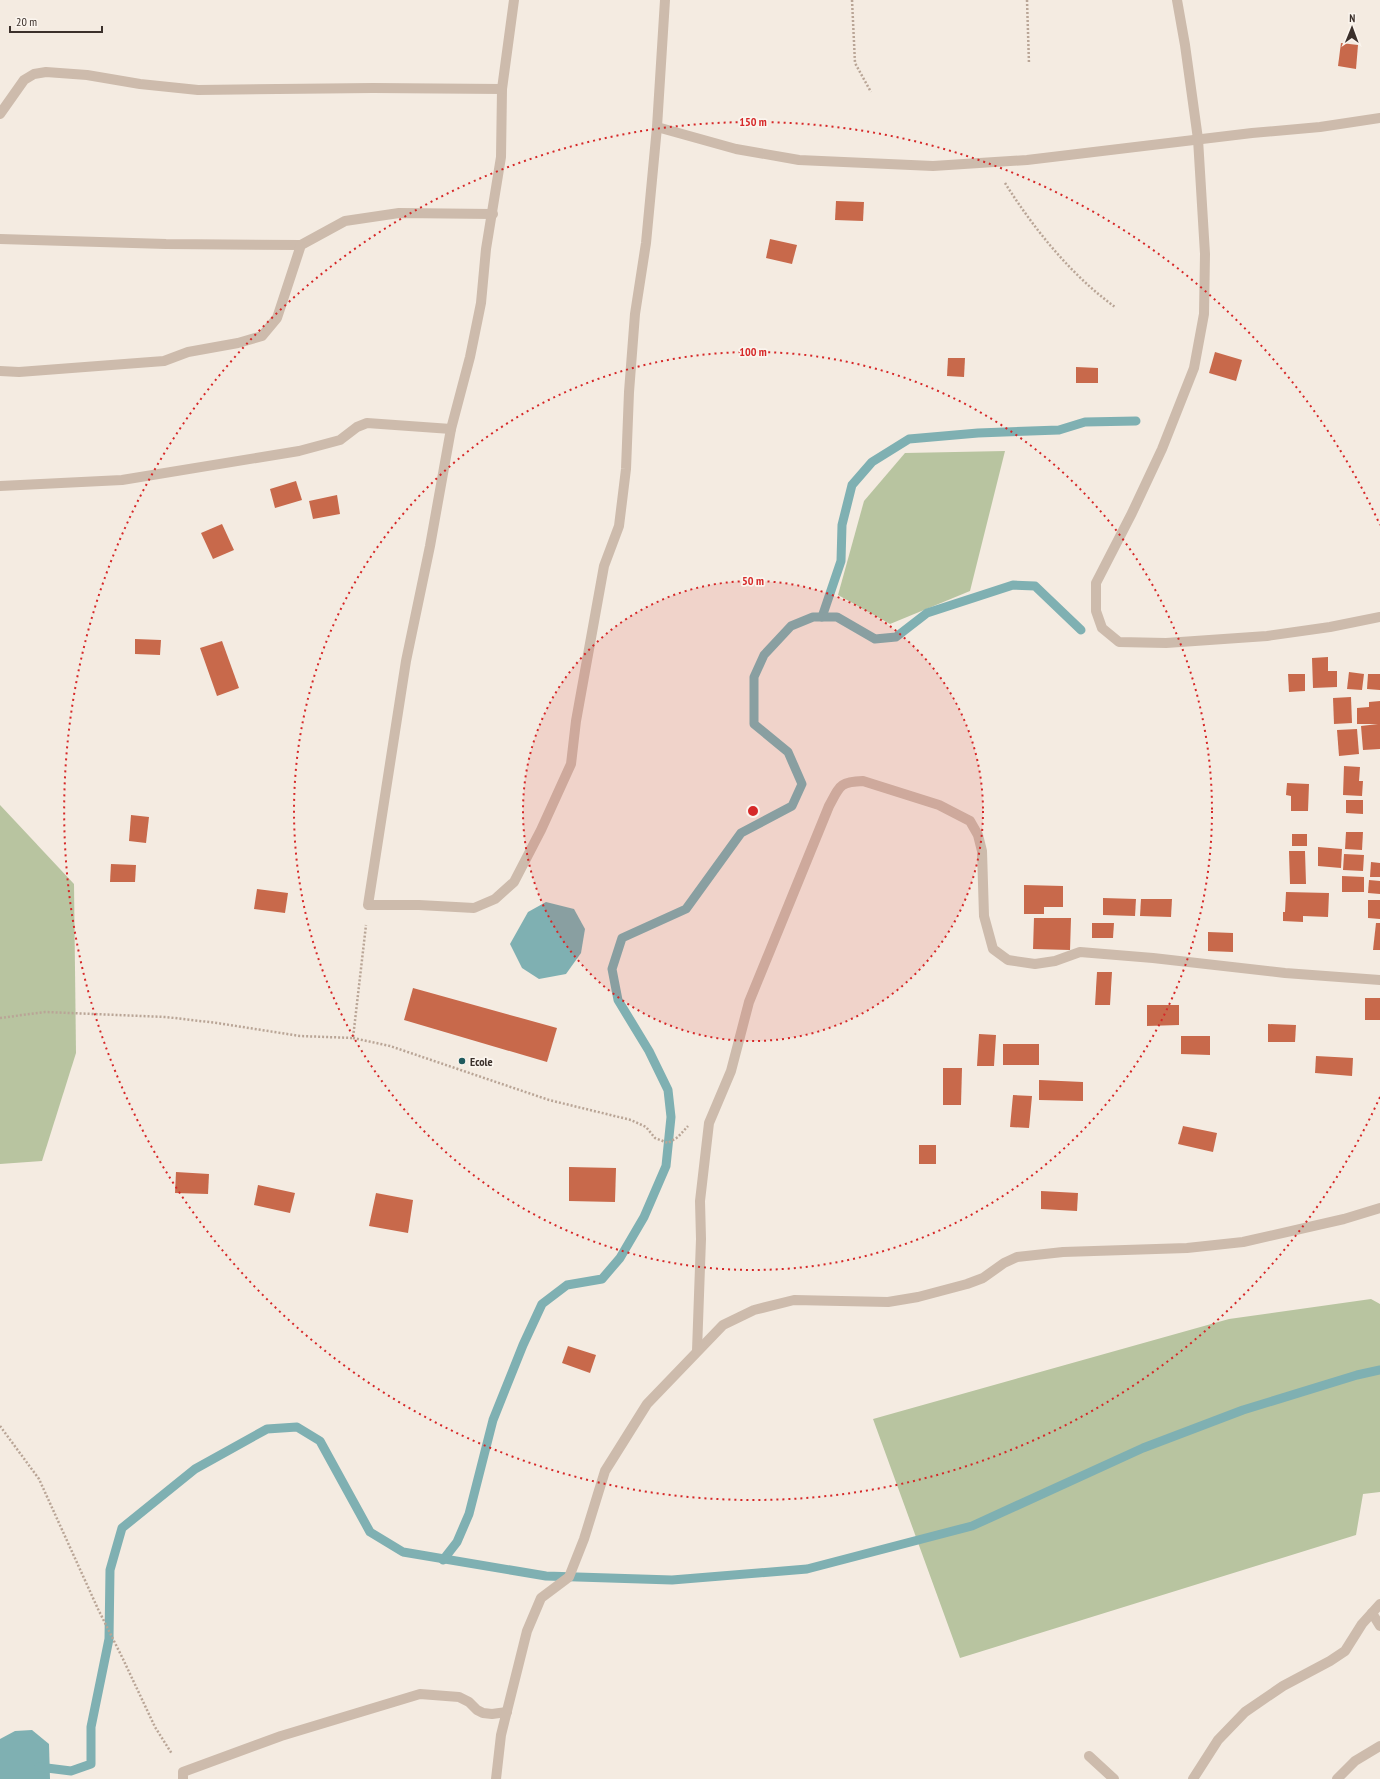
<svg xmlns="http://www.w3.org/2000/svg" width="1380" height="1779" font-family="'PT Sans Narrow',sans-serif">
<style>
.green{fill:#b8c4a0}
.water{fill:#7fb0b2}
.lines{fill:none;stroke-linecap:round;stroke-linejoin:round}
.stream{stroke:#7fb0b2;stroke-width:9}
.building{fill:#c8694b}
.path{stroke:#b9a596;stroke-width:2.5;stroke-dasharray:2 2;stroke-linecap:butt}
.minor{stroke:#cdbbac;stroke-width:10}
.ring{fill:none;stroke:#d62828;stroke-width:2;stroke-dasharray:2 4}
.poi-dot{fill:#1f5a5e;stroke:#fbf5ee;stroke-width:1.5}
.labels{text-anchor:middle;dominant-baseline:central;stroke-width:3.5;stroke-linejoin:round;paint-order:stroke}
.poi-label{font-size:12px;font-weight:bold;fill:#3b302b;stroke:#fbf5ee;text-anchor:start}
.centre{fill:#d62828;stroke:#fbf5ee;stroke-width:2}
.ring-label{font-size:12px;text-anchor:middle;font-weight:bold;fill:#d62828;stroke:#fbf5ee;stroke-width:3.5;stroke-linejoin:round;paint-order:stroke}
</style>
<rect width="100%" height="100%" fill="#f4ebe1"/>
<g class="green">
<path d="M1005,451L970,591L890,624L838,595L864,501L905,453Z"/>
<path d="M0,805L74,884L76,1053L42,1161L0,1164Z"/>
<path d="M1371,1299L1380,1304V1492L1363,1494L1356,1535L960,1658L873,1419L1229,1319Z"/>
</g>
<g class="water">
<path d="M546,902L574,909L585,929L581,953L566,974L539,979L522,968L510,944L528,912Z"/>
<path d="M32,1730L49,1744L50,1779H0V1739L15,1731Z"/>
</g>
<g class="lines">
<g class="stream">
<path d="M822,617L841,561L842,525L852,485L872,462L909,439L978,433L1059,430L1085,422L1136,421"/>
<path d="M443,1560L457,1542L469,1514L493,1420L523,1345L542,1304L567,1285L602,1279L620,1258L644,1217L666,1166L671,1117L668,1090L649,1051L618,1000L612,969L622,938L686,909L741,833L792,806L802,784L788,752L754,724V677L764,655L791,626L813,617H837L875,639L896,637L927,613L1013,585L1035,586L1081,630"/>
<path d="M39,1767L71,1771L91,1764V1727L109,1639L110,1570L122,1528L195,1469L267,1429L297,1427L320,1441L370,1532L403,1552L546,1576L672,1580L807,1569L972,1526L1143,1448L1243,1410L1357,1375L1380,1370"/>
</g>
</g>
<g class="building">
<path d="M1341,43L1358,45L1356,69L1338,66Z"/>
<path d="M836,201L864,202L863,221L835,220Z"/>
<path d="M770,239L797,245L792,264L766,258Z"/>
<path d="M1215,352L1242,360L1236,381L1209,373Z"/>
<path d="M948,358H965L964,377L947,376Z"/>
<path d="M1076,367L1098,368V383H1076Z"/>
<path d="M296,481L302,500L275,508L270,489Z"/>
<path d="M337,495L340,514L313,519L309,501Z"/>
<path d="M222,524L234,550L213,559L201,533Z"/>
<path d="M135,639L161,640L160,655L135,654Z"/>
<path d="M222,641L239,688L217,696L200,648Z"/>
<path d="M1328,657V671H1337V687L1313,688L1312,658Z"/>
<path d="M1349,672L1364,674L1362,690L1347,689Z"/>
<path d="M1288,674H1305V691L1289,692Z"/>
<path d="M1368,674H1380V690L1367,689Z"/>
<path d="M1351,697L1352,723L1334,724L1333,698Z"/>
<path d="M1380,701V749L1363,750L1361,726L1378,724H1357V708L1369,707V702Z"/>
<path d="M1357,729L1359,754L1339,756L1337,730Z"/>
<path d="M1344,766L1360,767L1359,781H1363L1362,796L1343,795Z"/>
<path d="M1287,783L1309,784L1308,811H1291V796L1286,795Z"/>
<path d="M1346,800H1363V814L1346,813Z"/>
<path d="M131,815L149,817L146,843L129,841Z"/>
<path d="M1346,832H1363L1362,850L1345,849Z"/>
<rect x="1292" y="834" width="15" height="12"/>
<path d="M1318,847L1342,849L1341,868L1318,866Z"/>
<path d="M1289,851H1305L1306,884H1290Z"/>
<path d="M1344,854L1364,855L1363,871L1343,870Z"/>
<path d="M1371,862L1380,863V877H1370Z"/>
<path d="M111,864L136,865L135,882H110Z"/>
<path d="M1342,876L1364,877V892H1342Z"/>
<path d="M1369,880L1380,881V894L1368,893Z"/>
<path d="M1024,885L1063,886V907H1044V914H1024Z"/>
<path d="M257,889L288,893L285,913L254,909Z"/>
<path d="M1286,892L1329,893L1328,917L1303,916V922L1283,921V912H1285Z"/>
<path d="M1103,898L1136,899L1135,916L1103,915Z"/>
<path d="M1141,899H1172L1171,917L1140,916Z"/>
<path d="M1368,900H1380V919L1368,918Z"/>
<path d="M1034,918H1071L1070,950L1033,949Z"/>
<path d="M1092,923H1114L1113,938H1092Z"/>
<path d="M1376,923H1380V950H1373Z"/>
<path d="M1208,932L1233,933V952L1208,951Z"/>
<path d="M1097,972H1112L1110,1005H1095Z"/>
<path d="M413,988L557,1028L547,1062L404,1020Z"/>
<rect x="1365" y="998" width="15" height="22"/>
<path d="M1147,1005H1179V1025L1147,1026Z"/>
<path d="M1268,1024L1296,1025L1295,1042H1268Z"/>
<path d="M979,1034L996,1035L994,1066H977Z"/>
<path d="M1181,1036H1210V1055L1181,1054Z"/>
<rect x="1003" y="1044" width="36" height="21"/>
<path d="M1316,1056L1353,1058L1352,1076L1315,1073Z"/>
<path d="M943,1068H962L961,1105H943Z"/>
<path d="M1039,1080L1083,1082V1101L1039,1100Z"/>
<path d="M1013,1095L1032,1096L1029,1128L1010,1127Z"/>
<path d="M1183,1126L1217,1133L1213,1152L1178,1144Z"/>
<rect x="919" y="1145" width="17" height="19"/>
<path d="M569,1167L616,1168L615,1202L569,1201Z"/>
<path d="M176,1172L209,1174L208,1194L175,1193Z"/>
<path d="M258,1185L295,1193L290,1213L254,1205Z"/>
<path d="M1041,1191L1078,1193L1077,1211L1041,1209Z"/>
<path d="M376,1193L413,1200L408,1233L369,1226Z"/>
<path d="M568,1346L596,1355L590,1373L562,1363Z"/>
</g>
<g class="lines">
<g class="path">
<path d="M852,0L855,63L871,92"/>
<path d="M1027,0L1029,64"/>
<path d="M1005,183C1034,229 1071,275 1115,307"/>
<path d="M0,1018L45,1012L166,1017L217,1023L300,1036L353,1038L366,925"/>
<path d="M353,1038L390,1046L549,1100L631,1120L646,1127L655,1138L668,1143L678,1137L688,1126"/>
<path d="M0,1426L39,1479L98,1609L123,1659L155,1727L172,1754"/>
</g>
<g class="minor">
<path d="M514,0L502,89L501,157L486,249L481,303L470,357L451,429L430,546L406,661L368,905H419L474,908L495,899L514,882L541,830L571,764L576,721L604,566L619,526L626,469L629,392L635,314L646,243L657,127L665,0"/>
<path d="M1177,0L1185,45L1198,139L1205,254L1204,314L1194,368L1162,449L1132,513L1096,583V611L1102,628L1119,642L1166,643L1267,636L1330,627L1380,617"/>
<path d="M0,114L24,80L34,74L46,72L87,75L140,84L198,90L373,88L502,89"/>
<path d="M657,127L736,149L799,160L933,166L1027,160L1252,133L1320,127L1380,118"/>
<path d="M0,239L166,244L301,245"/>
<path d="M0,371L19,372L164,361L188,352L238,343L262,336L277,318L301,245L345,221L399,213L493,214"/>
<path d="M0,486L122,480L299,451L340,440L357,427L367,423L451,429"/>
<path d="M697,1351L701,1239L700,1201L709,1123L731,1071L749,1002L829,806C840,786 839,782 863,781L939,805L970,821L978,835L982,851L984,916L993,949L1008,960L1035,964L1055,961L1080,952L1153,958L1285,973L1380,980"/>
<path d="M1372,1613L1380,1626"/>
<path d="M1089,1756L1114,1779"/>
<path d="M183,1779V1772L281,1736L420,1694L459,1697L469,1702L477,1710L483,1713L492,1714L507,1712"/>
<path d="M496,1779L501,1735L527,1631L541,1598L569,1577L584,1539L605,1471L647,1404L723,1325L754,1310L794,1300L888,1302L918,1297L967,1284L983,1278L1004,1263L1017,1257L1063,1252L1187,1248L1243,1242L1344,1219L1380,1208"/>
<path d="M1193,1779L1218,1740L1245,1712L1283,1686L1330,1661L1345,1651L1362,1624L1380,1604"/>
<path d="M1337,1779L1355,1761L1380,1746"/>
</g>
</g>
<circle cx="753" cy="811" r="230" fill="#d62828" fill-opacity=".12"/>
<g class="ring">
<circle cx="753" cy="811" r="230"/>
<circle cx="753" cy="811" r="459"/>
<path d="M1380 1097A689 689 0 1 1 1380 525"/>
</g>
<circle class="poi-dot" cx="462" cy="1061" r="4"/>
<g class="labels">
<g class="poi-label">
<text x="470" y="1061">Ecole</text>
</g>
</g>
<circle cx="753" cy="811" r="6" class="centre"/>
<g class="ring-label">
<text x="753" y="126">150 m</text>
<text x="753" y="356">100 m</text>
<text x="753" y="585">50 m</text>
</g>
<g transform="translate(1352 28) rotate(1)" stroke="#fbf5ee" stroke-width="3" paint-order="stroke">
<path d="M0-3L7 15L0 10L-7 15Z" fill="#3b302b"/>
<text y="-6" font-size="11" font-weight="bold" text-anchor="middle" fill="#3b302b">N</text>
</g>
<path d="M10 26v6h92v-6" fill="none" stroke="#3b302b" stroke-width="2"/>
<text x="16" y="26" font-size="12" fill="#3b302b" stroke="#fbf5ee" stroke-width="3" paint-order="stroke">20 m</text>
</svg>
